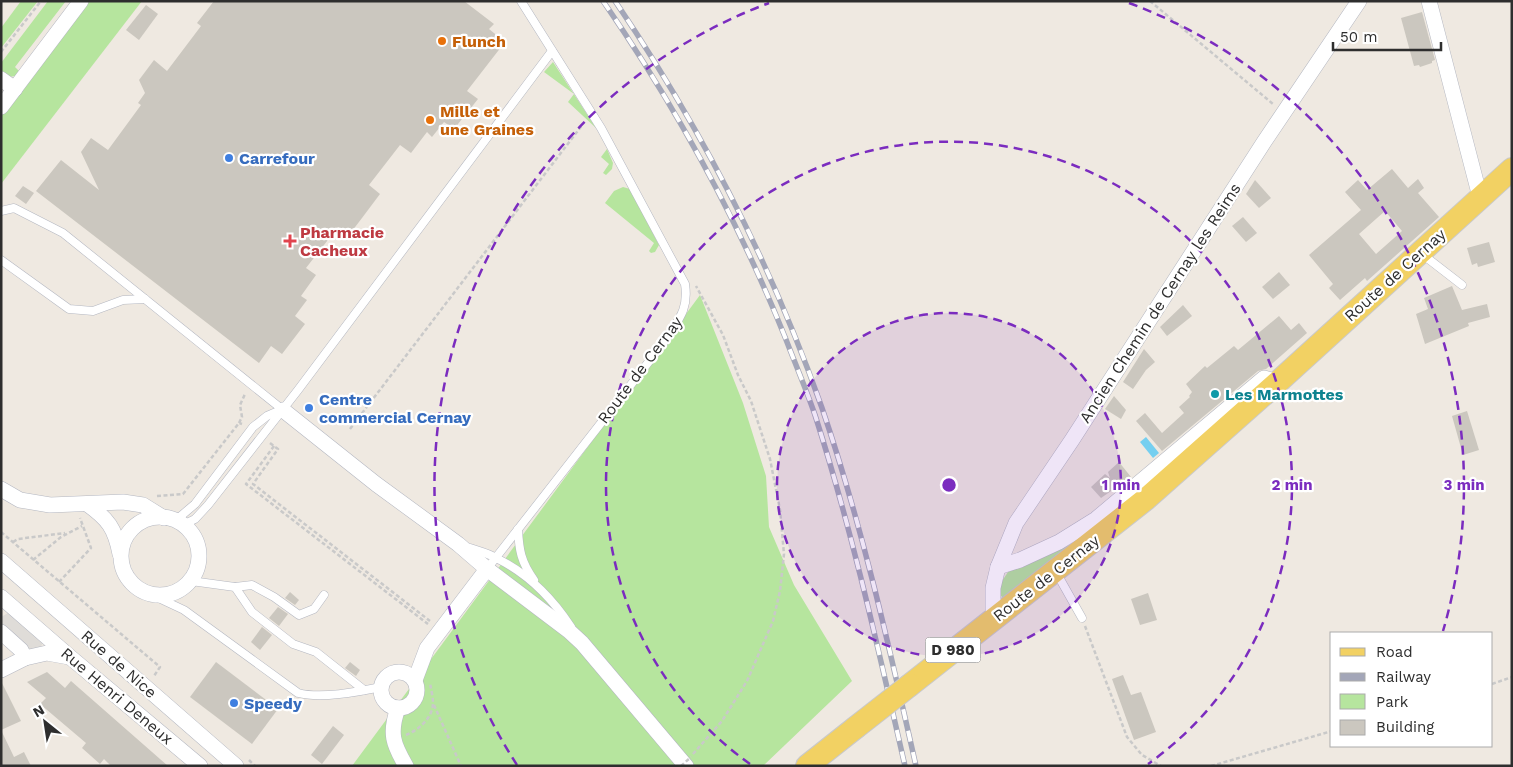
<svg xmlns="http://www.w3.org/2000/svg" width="1513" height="767" font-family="'Work Sans',sans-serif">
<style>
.green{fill:#b6e59e}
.plaza{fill:#dfdcd8}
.water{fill:#75cff0}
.building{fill:#cbc7bf;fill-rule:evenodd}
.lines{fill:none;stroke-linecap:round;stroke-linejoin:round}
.service-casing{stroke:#b4b7c1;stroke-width:9}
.minor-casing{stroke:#b4b7c1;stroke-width:16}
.primary-casing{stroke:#c9c9c9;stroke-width:24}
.path{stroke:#c9c9c9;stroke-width:2.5;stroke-dasharray:4 2.5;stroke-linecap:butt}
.service{stroke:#fff;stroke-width:8}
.minor{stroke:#fff;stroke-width:15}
.primary{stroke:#f2d163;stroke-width:22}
.rail-casing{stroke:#a3a6b8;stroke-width:5.5}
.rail{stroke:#fff;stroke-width:4;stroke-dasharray:11;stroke-linecap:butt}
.primary-bridge-casing{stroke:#c9c9c9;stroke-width:24;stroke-linecap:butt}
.path-bridge{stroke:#c9c9c9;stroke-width:2.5;stroke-dasharray:4 2.5;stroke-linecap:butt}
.primary-bridge{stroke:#f2d163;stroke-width:22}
.ring{fill:none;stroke:#7b2cbf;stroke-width:2.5;stroke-dasharray:9 6}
.food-dot{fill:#e8710a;stroke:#fff;stroke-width:2}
.shop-dot{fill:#3f7fe0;stroke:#fff;stroke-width:2}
.health-dot{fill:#e0444e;stroke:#fff;stroke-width:2}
.culture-dot{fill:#0f9aa8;stroke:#fff;stroke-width:2}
.labels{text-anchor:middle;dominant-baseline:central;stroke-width:4.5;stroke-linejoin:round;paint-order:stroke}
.shield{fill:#fff;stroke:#6d6d6d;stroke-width:1}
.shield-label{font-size:15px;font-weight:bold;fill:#2e2e2e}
.food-label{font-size:16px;font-weight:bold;fill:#c56008;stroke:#fff;text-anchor:start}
.shop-label{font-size:16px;font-weight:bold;fill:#366cbe;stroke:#fff;text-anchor:start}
.health-label{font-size:16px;font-weight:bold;fill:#be3a42;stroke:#fff;text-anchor:start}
.street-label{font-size:16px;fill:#2e2e2e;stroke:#fff}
.culture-label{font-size:16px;font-weight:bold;fill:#0d838f;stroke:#fff;text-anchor:start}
.centre{fill:#7b2cbf;stroke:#fff;stroke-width:2.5}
.ring-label{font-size:15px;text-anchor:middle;font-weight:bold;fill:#7b2cbf;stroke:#fff;stroke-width:4.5;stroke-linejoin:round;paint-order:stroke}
</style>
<rect width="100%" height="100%" fill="#efe9e1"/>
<g class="green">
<path d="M21,1H38L1,48V28Z"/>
<path d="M48,1H66L15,67L19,71L15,76L9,77L1,70V63Z"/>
<path d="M87,1H142L1,184V114Z"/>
<path d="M553,62L596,128L568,102L574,94L544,72Z"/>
<path d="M607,149L613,163L612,169L606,175L603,173L609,164L601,157Z"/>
<path d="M623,187L630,189L659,245L655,252L651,253L649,251L654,243L605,203L614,191Z"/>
<path d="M700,295L743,403L766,476L769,527L794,585L852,681L763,766H352Z"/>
<path d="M1079,537L1007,597H1002L998,592L1000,584L1008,572Z"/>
</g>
<path class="plaza" d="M8,613H12L44,642L39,649L29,654L1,626V617Z"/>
<path class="water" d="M1146,437L1159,453L1153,458L1140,442Z"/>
<g class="building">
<path d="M214,1H464L494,24L489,29L505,42L467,91L478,99L454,129L444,122L432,137L427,132L411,153L400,145L369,185L380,194L362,218L349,235L338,227L306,268L316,275L301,296L307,300L295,316L305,324L282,354L271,346L259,363L36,191L61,160L99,190L81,152L91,138L108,150L141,105L138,103L145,93L139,80L154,60L167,71L201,26L197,23Z"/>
<path d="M146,5L158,14L139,40L126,30Z"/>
<path d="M1422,12L1435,60L1432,61V63L1420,67L1419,65L1414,66L1401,18Z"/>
<path d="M1392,169L1408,188L1418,179L1424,188L1418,193L1439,217L1367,281L1365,278L1340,300L1329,288L1333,284L1309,255L1361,210L1345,192L1358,180L1367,190ZM1385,211L1402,231L1376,254L1359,234Z"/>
<path d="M1255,180L1271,198L1259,208L1246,194Z"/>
<path d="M23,186L34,193L26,204L15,196Z"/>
<path d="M1243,217L1257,233L1246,242L1232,226Z"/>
<path d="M1489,242L1495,262L1478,267L1477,263L1472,265L1467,248Z"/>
<path d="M1279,272L1290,285L1273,299L1262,287Z"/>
<path d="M1452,286L1462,310L1487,304L1490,317L1468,323L1469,326L1425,344L1416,314L1428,309L1424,298Z"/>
<path d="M1183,305L1192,316L1167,336L1160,327Z"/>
<path d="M1279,316L1291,330L1299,323L1307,333L1266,369L1258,371L1162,451L1136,421L1145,413L1162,433L1184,413L1179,407L1190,397L1189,396L1192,392L1186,384L1205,366L1207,368L1234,346L1238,350Z"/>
<path d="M1144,349L1155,362L1146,370L1133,389L1123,382Z"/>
<path d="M1114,396L1126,410L1121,419L1105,409Z"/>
<path d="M1467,411L1479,450L1463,455L1452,416Z"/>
<path d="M1119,462L1131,477L1115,491L1114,489L1101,498L1091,487L1105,474L1110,478L1108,472Z"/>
<path d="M290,592L299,600L295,605L285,598Z"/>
<path d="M1148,593L1157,620L1140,625L1131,599Z"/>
<path d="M278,607L288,614L279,626L269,618Z"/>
<path d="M262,627L272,635L260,650L251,642Z"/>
<path d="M216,662L278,709L252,744L190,697Z"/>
<path d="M350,662L360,670L356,676L345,668Z"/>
<path d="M47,672L65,688L71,681L168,766H111L104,759L100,764L82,748L86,743L40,704L46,698L27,682Z"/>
<path d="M1123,675L1131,695L1141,692L1156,732L1134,740L1112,679Z"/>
<path d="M1,681L21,721L1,730Z"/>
<path d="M333,726L344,735L322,764L311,755Z"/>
<path d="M1,730L14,757L24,752L31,766H1Z"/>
</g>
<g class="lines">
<defs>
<g id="service">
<path d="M1,211L14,208L63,233L283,410"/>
<path d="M1422,254L1462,285"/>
<path d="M1,260L69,309L93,311L123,300L145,299"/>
<path d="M175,521L195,504L253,427L267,416L281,410"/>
<path d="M183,525L195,519L208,505L298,390L552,51"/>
<path d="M518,529C519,550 521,562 534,580"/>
<path d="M470,548C478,551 488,553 496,558C527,573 552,598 571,627"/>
<path d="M487,569L665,341C678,320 689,310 685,284L601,128L521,1"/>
<path d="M1056,572L1082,618"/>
<path d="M191,581L235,587L252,612L293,644L316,652L364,690"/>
<path d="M235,587L252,585L274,597L299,615L314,609L324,595"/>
<path d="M152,595L184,610L298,693C321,699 357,692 381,687"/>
</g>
<g id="minor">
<path d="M1429,1L1480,197"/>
<path d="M1,79L15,89"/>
<path d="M1,107L81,1"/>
<path d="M283,410L376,484L458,544L487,569L569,631L582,643L686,766"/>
<path d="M1,489L20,500L50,505L123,502L143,505L164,518"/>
<path d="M87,504C108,519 115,528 120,554"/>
<circle cx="160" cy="556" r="39"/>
<path d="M1,561L236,766"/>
<path d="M998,567L1020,560L1059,542L1096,519L1264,378L1278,382"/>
<path d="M1,597L70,657L200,766"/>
<path d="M997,616L993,609V588L998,567L1016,523L1072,440L1264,142L1359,1"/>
<path d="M1,632L21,650L25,658"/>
<path d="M1,670L25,658L47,653L69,657"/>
<circle cx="399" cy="690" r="18"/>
<path d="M415,680L427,648L487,569"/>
<path d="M398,708C389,733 393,744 406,766"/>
</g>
<g id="primary">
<path d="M910,685L1146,499L1278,382L1512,169"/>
<path d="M807,766L855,728"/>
</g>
</defs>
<use href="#service" class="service-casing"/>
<use href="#minor" class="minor-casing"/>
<use href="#primary" class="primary-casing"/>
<g class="path">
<path d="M1150,1L1273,104"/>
<path d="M1,52L41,1"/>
<path d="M239,423L242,417L240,405L245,394"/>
<path d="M350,429L583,124"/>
<path d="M270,443L278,449L253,484L430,621"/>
<path d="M274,446L246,484L428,624"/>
<path d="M157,496L183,494L239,423L242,424"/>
<path d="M1,532L160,667L154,676"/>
<path d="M13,542L18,539L65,533"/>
<path d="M33,560L61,537L82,526"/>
<path d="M59,582L91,548L80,518"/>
<path d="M1085,626L1127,737L1142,755L1161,766"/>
<path d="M1492,684L1512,677"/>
<path d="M434,705L461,766"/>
<path d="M406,735C419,730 433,717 433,703C433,697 431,689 430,683"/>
<path d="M693,754L722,721L747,681L773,621L780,591L784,554L780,510L770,459L751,401L738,375L723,335L696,286"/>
<path d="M249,760L255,766"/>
<path d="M1211,766L1332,731"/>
</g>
<use href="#service" class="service"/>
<use href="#minor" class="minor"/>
<use href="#primary" class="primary"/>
<defs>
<g id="rail">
<path d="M603,1C676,107 737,218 785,337C795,363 806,389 815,415C852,530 878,648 905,766"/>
<path d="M615,1C701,128 771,263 822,408C862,525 889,646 916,766"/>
</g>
</defs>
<use href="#rail" class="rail-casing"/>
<use href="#rail" class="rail"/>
<defs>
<path id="primary-bridge" d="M855,728L910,685"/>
</defs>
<use href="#primary-bridge" class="primary-bridge-casing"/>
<path class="path-bridge" d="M681,766L691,757"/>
<use href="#primary-bridge" class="primary-bridge"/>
</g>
<circle cx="949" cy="485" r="172" fill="#7b2cbf" fill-opacity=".12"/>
<g class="ring">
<circle cx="949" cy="485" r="172"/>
<path d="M750 764A343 343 0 1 1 1148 764"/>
<path d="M517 765A515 515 0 0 1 769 3M1129 3A515 515 0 0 1 1443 631"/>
</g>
<g class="food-dot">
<circle cx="442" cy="41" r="5"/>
<circle cx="430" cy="120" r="5"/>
</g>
<g class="shop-dot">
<circle cx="229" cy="158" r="5"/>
<circle cx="309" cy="408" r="5"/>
<circle cx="234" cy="703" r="5"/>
</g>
<path class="health-dot" d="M287.5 233.5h5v5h5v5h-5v5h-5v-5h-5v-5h5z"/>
<circle class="culture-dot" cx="1215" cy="394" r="5"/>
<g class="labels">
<rect class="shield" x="925.5" y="637.5" width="55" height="25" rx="4"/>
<g class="shield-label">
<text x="953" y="650">D 980</text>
</g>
<g class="food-label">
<text x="452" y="41">Flunch</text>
<text x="440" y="111">Mille et<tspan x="440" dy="18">une Graines</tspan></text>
</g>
<g class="shop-label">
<text x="239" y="158">Carrefour</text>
<text x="319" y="399">Centre<tspan x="319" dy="18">commercial Cernay</tspan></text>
<text x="244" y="703">Speedy</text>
</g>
<g class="health-label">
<text x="300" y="232">Pharmacie<tspan x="300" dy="18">Cacheux</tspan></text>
</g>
<g class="street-label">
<text transform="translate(1395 275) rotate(-42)">Route de Cernay</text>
<text transform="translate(1160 303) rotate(-57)">Ancien Chemin de Cernay les Reims</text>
<text transform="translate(640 370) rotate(-53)">Route de Cernay</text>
<text transform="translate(1046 578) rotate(-38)">Route de Cernay</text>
<text transform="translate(119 664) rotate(41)">Rue de Nice</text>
<text transform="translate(117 696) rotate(40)">Rue Henri Deneux</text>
</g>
<g class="culture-label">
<text x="1225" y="394">Les Marmottes</text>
</g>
</g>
<circle cx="949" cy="485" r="8" class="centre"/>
<g class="ring-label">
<text x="1121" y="490">1 min</text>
<text x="1292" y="490">2 min</text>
<text x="1464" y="490">3 min</text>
</g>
<rect width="1513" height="767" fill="none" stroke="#2e2e2e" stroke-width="5"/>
<rect x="1330" y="632" width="162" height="115" fill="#ffffff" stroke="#ababab"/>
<rect x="1340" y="648" width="25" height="8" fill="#f2d163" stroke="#ababab"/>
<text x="1376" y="657" font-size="15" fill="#2e2e2e">Road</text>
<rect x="1340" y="673" width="25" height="8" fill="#a3a6b8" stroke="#ababab"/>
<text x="1376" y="682" font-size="15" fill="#2e2e2e">Railway</text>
<rect x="1340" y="694" width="25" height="15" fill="#b6e59e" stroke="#ababab"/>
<text x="1376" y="707" font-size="15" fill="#2e2e2e">Park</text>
<rect x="1340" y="720" width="25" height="15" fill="#cbc7bf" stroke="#ababab"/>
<text x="1376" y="732" font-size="15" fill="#2e2e2e">Building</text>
<g transform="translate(45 722) rotate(330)" stroke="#ffffff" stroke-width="4" paint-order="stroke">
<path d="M0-4L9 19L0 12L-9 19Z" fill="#2e2e2e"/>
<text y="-8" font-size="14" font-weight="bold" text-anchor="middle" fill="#2e2e2e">N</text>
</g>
<path d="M1333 42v8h108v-8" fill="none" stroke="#2e2e2e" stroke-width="2.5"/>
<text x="1340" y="42" font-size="15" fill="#2e2e2e" stroke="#ffffff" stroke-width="4" paint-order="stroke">50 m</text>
</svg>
